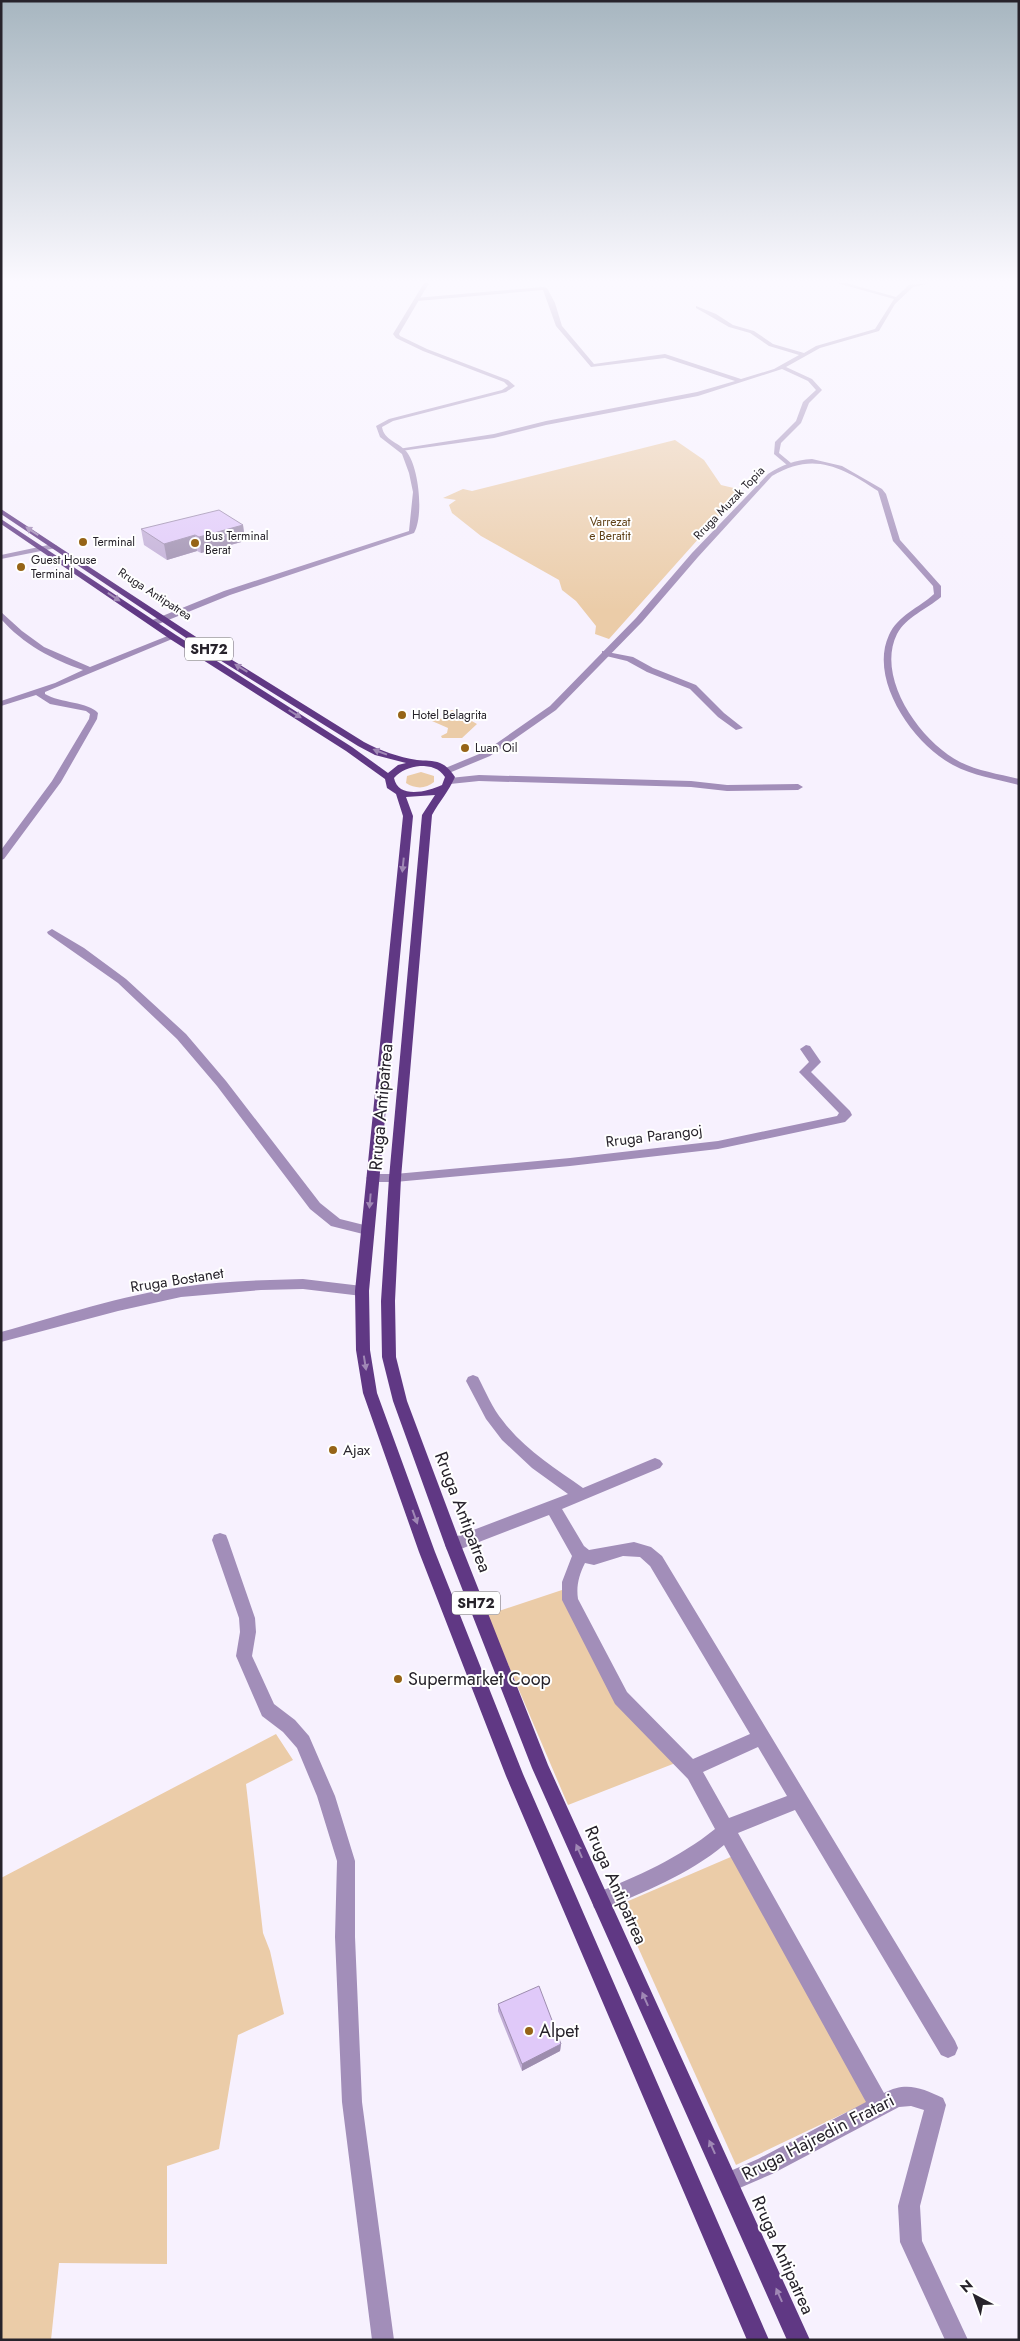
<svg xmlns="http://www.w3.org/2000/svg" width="1020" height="2341" font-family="Jost,sans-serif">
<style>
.green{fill:#ebcca8}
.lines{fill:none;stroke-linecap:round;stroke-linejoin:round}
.minor{fill:#a28eb9;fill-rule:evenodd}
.tertiary{fill:#a28eb9;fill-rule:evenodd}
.primary{fill:#603884;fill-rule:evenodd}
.wall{fill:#c1add6}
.shaded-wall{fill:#9d8dae}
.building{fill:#e0c9f9;stroke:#9d8dae}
.oneway{fill:#a088b5}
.poi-dot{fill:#966417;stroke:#fff;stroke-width:2}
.labels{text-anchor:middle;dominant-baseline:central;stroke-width:4;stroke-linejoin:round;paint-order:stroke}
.far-street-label{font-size:12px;fill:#27232b;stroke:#fff}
.far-park-label{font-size:12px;fill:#604218;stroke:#fff}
.far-poi-label{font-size:12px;fill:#27232b;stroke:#fff;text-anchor:start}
.shield{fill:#fff;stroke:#68656b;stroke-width:1}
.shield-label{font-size:14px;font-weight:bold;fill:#27232b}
.street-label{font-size:15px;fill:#27232b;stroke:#fff}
.poi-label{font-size:15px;fill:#27232b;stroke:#fff;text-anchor:start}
.near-street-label{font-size:18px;fill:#27232b;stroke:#fff}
.near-poi-label{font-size:18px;fill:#27232b;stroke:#fff;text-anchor:start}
</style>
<rect width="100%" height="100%" fill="#f7f1fe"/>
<g class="green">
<path d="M675,440L704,460L721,485L742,490L609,639L595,634L596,626L576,601L562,590L559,580L481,536L452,513L449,505L456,500L443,498L463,489L472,491Z"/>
<path d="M452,710L477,724L462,738H442L441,736L447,733L448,728L432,721L447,717L443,714Z"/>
<path d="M421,772L434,776V782C426,789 415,789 406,783L407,776Z"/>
<path d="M562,1590L620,1706L678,1762L568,1805L487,1615Z"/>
<path d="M276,1734L293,1760L246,1784L263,1933L270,1951L284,2014L238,2035L219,2149L167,2166V2264L59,2263L51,2340H1V1878Z"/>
<path d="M733,1856L870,2101L736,2165L619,1905Z"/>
</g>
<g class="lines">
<g class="minor">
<path d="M837,283H846L896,297L909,285L930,283L913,287L895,304L879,331L820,348L786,367L812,379L822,390L809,403L801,423L781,443L779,453L791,463V465H787L774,454L775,442L796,421L803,402L816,390L808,381L782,369L698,396L546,425L494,438L401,451L398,449L494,434L546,421L697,392L735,381L665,358L591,367L556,326L543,290L417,301L415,298L543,287L547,288L555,303L562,326L594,364L665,354L741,379L774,369L799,355L769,346L750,333L729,327L696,308V306L716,314L733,325L754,331L773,344L804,353L816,346L875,329L894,299Z"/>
<path d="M53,544L57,546L56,548L1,559V555Z"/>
<path d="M1,612L22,631L44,647L90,667L170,635L177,637L45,692V694C60,703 89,702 98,713L97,719L61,782L4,859L1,860V850L52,781L89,719L90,714L86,711L50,704L36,695L1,706V701L55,683L83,670C53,660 23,644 1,619Z"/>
<path d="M602,651L633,657L653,668L696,685L724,713L743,728L736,730L718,717L690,689L647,672L627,661L602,655Z"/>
<path d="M479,775L691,781L727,785L798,784L803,787L798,790L727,791L691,787L479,781L450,784L445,781L450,778Z"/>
<path d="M52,929L84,948L126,979L186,1034L226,1081L320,1203L340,1219L372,1227L374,1230L372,1233L367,1235L331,1226L310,1209L217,1086L177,1039L118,983L48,934L47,932Z"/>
<path d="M806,1045L810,1046L821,1062L811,1072L850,1111L852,1115L845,1122L718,1149L570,1166L395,1182H372L366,1178L372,1174H395L570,1158L718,1141L837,1116L839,1113L799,1072L809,1062L800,1049Z"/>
<path d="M303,1279L362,1286L367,1287L369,1291L367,1295L362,1296L303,1289L261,1290L181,1297L118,1311L1,1342V1332C60,1316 122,1295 182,1287C222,1281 263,1280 303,1279Z"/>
<path d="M473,1375L478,1377C486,1392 492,1408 503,1421C524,1449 555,1468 583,1488L650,1460L655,1458L660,1460L663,1464L660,1468L562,1509L584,1546L589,1550L634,1542L651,1547L662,1556L955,2041L958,2048L955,2055L948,2058L941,2055L795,1810L738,1833L884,2093C906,2081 922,2088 943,2098L946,2105L920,2206L922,2241L968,2340H945L900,2242L898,2206L924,2110L911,2106L899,2107L772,2174L728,2193L721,2189L717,2182L721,2175L758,2159L866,2102L724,1845C688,1875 644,1892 601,1910L594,1908L592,1901L594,1894C638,1876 679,1858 715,1829L688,1779L615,1704L562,1600V1582L572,1556L549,1515L453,1552L447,1550L445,1545L447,1540L568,1494L532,1468L502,1440L486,1419L466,1381L468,1377ZM623,1556L640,1557L650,1566L750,1734L693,1759L627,1692L578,1599C576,1586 579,1575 585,1563L594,1565ZM758,1747L787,1796L729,1818L703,1772Z"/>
<path d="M220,1533L226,1535L228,1540L255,1618L256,1632L252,1656L274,1704L295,1720L309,1736L335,1796L355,1861V1937L362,2102L394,2340H372L342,2102L335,1937L337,1861L317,1796L297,1748L283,1732L262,1716L236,1656L240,1632L239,1618L212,1540L214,1535Z"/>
</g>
<g class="tertiary">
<path d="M424,283H429L399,334L400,336L427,349L508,380L515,386L506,392L393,421L382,427C384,440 398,442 406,451C419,466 424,516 414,533L230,595L156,625H150V621L224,591L409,531L413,492L409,473L402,454L380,437L376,426L389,419L502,390L508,386L504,382L423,351L396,338L393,334Z"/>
<path d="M812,459L842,466L882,489L886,494L900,540L941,586V597C927,609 906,617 897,634C875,678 921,742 960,762C978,771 999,774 1019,779V785C997,779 973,776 953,765C914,745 868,680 889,635C898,615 919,608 934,594L933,586L893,541L878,491C842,467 813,451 772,476L698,557L642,622L556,710L490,756L449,773H443V769L484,752L550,706L636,618L692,553L768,474C782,465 795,460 812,459Z"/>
</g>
<path class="primary" d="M1,509L216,650L364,742C381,751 398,757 417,760C425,761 433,760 440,763C447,766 451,771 455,777C449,791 439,802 432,815L401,1178L395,1301L396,1357L407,1401L461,1545L548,1765L810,2340H787L532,1768L445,1545L393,1401L382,1357L381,1301L389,1178L422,815L435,795L406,797L413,816L369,1291L370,1350L377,1393L435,1552L523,1774L769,2340H747L506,1776L419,1552L363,1393L356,1350L355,1291L403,816L396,794L387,788L385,779L346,751L170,639L1,524V519L176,635L352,747L388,773L398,765L406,763L375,755L358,746L210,654L1,514ZM420,766C431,766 439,768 445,777L442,785C427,792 398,799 394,778C401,770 410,767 420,766Z"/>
</g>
<g class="wall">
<path d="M243,525L245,541L201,553L197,551L167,560L144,545L141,529Z"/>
<path d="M498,2004L561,2044L560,2051L522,2071L498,2011Z"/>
</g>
<g class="shaded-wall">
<path d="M243,525L245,541L201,553L199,537Z"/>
<path d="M195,535L197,551L167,560L164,544Z"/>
<path d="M561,2044L560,2051L522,2071V2064Z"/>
</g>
<g class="building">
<path d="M219,510L243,525L199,537L195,535L164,544L141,529Z"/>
<path d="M539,1986L561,2044L522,2064L498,2004Z"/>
</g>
<defs><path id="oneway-solid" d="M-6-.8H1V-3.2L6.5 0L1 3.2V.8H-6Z" transform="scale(1.25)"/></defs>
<g class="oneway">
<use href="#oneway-solid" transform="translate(32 531) rotate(-147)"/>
<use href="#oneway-solid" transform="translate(114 597) rotate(34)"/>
<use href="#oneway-solid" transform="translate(241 668) rotate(-149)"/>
<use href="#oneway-solid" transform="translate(295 714) rotate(32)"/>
<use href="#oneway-solid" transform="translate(380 752) rotate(-159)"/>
<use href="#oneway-solid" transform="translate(403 865) rotate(96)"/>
<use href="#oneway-solid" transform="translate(370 1201) rotate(95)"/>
<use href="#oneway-solid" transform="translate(365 1363) rotate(81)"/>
<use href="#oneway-solid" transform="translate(415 1517) rotate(70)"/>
<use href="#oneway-solid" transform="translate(579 1851) rotate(-114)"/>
<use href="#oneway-solid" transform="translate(645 1999) rotate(-114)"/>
<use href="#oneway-solid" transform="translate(712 2147) rotate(-114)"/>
<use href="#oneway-solid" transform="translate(779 2295) rotate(-114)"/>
</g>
<linearGradient id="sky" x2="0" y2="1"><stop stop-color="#a7b6c0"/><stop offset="0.46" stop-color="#fbf9ff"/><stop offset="1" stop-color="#fbf9ff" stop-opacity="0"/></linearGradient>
<rect width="1020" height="611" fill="url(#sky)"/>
<g class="poi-dot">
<circle cx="83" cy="542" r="5"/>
<circle cx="195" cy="543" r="5"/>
<circle cx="21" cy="567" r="5"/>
<circle cx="402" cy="715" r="5"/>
<circle cx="465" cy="748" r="5"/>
<circle cx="333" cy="1450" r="5"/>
<circle cx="398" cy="1679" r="5"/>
<circle cx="529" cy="2031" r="5"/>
</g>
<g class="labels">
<g class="far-street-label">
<text transform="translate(729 503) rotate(-46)">Rruga Muzak Topia</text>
<text transform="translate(155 594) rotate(33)">Rruga Antipatrea</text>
</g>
<g class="far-park-label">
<text x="610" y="522">Varrezat<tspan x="610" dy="14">e Beratit</tspan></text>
</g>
<g class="far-poi-label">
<text x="205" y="536">Bus Terminal<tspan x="205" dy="14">Berat</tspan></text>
<text x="93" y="542">Terminal</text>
<text x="31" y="560">Guest House<tspan x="31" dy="14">Terminal</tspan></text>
<text x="412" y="715">Hotel Belagrita</text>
<text x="475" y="748">Luan Oil</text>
</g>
<g class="shield">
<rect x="185" y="637.5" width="48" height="23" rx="4"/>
<rect x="452" y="1591.5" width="48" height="23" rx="4"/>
</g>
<g class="shield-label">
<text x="209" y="649">SH72</text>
<text x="476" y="1603">SH72</text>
</g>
<g class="street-label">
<text transform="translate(654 1136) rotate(-7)">Rruga Parangoj</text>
<text transform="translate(177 1280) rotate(-9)">Rruga Bostanet</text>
</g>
<g class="poi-label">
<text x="343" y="1450">Ajax</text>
</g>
<g class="near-street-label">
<text transform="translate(381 1107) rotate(-85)">Rruga Antipatrea</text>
<text transform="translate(463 1512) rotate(69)">Rruga Antipatrea</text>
<text transform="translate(616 1885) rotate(66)">Rruga Antipatrea</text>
<text transform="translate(818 2137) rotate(-27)">Rruga Hajredin Fratari</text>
<text transform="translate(783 2255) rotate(66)">Rruga Antipatrea</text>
</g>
<g class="near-poi-label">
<text x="408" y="1679">Supermarket Coop</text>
<text x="539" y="2031">Alpet</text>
</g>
</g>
<rect width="1020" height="2341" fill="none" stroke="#27232b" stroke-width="5"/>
<g transform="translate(975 2296) rotate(319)" stroke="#ffffff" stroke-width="4" paint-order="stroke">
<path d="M0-4L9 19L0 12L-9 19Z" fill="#27232b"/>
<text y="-8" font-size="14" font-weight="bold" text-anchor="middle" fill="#27232b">N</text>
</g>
</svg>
